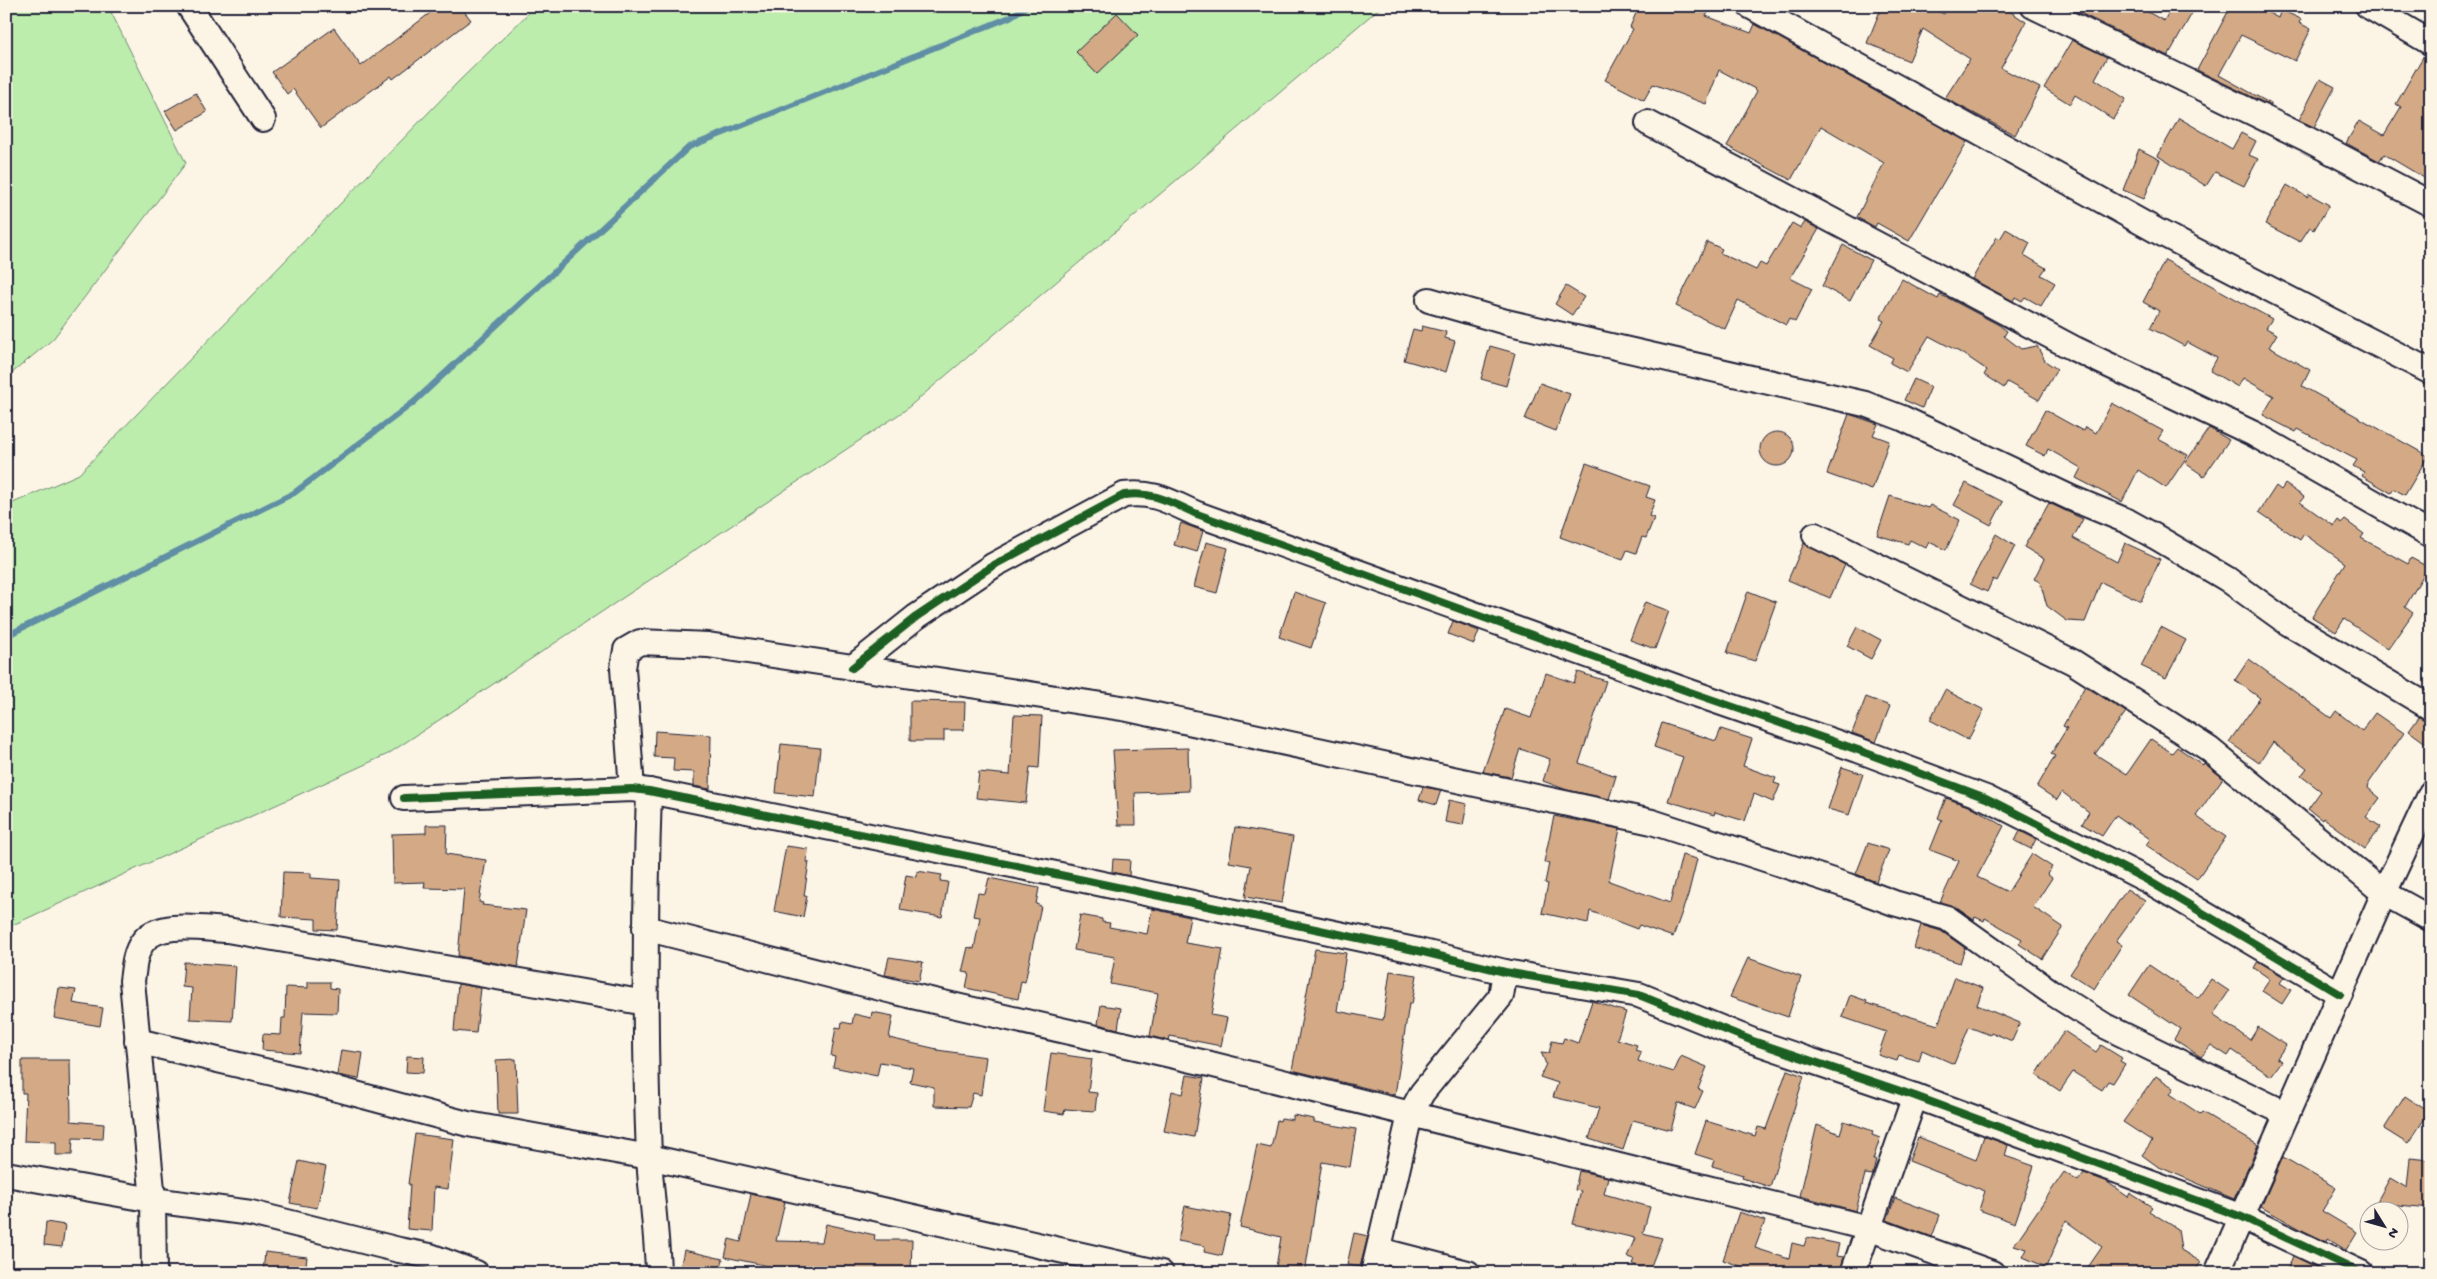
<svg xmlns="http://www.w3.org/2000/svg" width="2437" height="1279" font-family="'Gochi Hand',sans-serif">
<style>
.green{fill:#bcedac;stroke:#6f8874}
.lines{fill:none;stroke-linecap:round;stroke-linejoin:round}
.stream{stroke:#618ea5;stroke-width:6}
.building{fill:#d3aa85;stroke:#22223b}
.street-casing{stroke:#22223b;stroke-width:28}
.street{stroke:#fcf5e5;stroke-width:24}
.cycleway-casing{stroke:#fcf5e5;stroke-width:11}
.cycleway{stroke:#1b5e20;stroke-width:8}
</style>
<rect width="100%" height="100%" fill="#fcf5e5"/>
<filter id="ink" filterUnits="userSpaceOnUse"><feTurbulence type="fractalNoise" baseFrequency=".02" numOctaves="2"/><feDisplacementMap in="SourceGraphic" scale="10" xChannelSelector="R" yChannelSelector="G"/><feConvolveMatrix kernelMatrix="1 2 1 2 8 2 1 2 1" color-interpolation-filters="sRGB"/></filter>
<g filter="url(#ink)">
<g class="green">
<path d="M6,6H108L186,163L53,339L6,378Z"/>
<path d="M536,6H1382L904,411L388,754L6,928V506L79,474L458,82Z"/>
</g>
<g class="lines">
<path class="stream" d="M6,636L294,493L414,402L689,147L1010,17L1027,6"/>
</g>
<g class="building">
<path d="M439,6H460L471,20L393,79L391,76L321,128L293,89L287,94L272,72L334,28L361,66Z"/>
<path d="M1639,6H1712L1706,16L1751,33L1755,24L1967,142L1909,241L1877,223L1875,227L1857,217L1884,163L1821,126L1791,180L1727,146L1757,91L1755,89L1719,70L1706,104L1653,84L1644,100L1605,80L1633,29L1630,27Z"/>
<path d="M1882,6H1926L1944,14L1950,6H2002L2026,22L2001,68L2040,88L2015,135L1945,98L1970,59L1923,29L1909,61L1867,43Z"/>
<path d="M2066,6H2137L2164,21L2172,6H2196L2168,56Z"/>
<path d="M2231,6H2256L2278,18L2281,10L2301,19L2299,23L2311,29L2295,61L2241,35L2219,75L2271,104V106L2197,70Z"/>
<path d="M1117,13L1138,35L1097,74L1076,52Z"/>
<path d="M2072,40L2107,57L2095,79L2126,99L2113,119L2075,95L2070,104L2044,88Z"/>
<path d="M2424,55L2431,57V182L2384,154L2379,161L2346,143L2359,121L2384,135L2401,107L2396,104Z"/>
<path d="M2320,79L2335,87L2314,127L2299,120Z"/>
<path d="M196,93L207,112L177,130L165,111Z"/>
<path d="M2179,118L2232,149L2241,133L2256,141L2249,155L2258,159L2244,186L2215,172L2206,186L2158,156Z"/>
<path d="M2139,149L2160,160L2144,199L2123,190Z"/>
<path d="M2287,185L2307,197L2309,194L2329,205L2314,230L2310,227L2300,242L2265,224Z"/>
<path d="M1805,222L1819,229L1790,278L1812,289L1795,322L1789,319L1786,325L1738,300L1725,329L1676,306L1707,242L1722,249L1720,253L1756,270L1760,263L1766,266L1792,223L1801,228Z"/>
<path d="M2006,229L2030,243L2024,255L2046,268L2041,275L2055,283L2041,306L2025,297L2022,301L2015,297L2013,301L1972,279L1997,237L2000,239Z"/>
<path d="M1843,245L1871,260L1850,301L1822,286Z"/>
<path d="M2165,260L2272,319L2266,328L2277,334L2269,347L2310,370L2302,386L2428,456L2405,495L2394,489L2391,493L2362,476L2364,472L2353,466L2357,460L2298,429L2296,432L2263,415L2274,396L2243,378L2238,387L2210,371L2217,358L2187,342L2184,346L2150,328L2159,311L2143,302Z"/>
<path d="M1902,279L1938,299L1940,295L1948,298L1999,325L2007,331L2004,336L2021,349L2037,346L2045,361L2057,369L2039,400L2007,382L2004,388L1984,375L1987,370L1965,355L1929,336L1907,372L1890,363L1893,358L1870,345L1884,321L1880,319Z"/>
<path d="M1566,286L1584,297L1572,315L1555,304Z"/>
<path d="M1422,326L1446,332L1445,338L1455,341L1446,372L1404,360L1413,329L1421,331Z"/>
<path d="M1490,346L1515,353L1506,386L1481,379Z"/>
<path d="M1914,379L1931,387L1922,408L1904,400Z"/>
<path d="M1540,383L1570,394L1556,431L1525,419Z"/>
<path d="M2112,403L2163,431L2158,439L2188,455L2166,488L2138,470L2122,502L2076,478L2081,468L2048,449L2045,456L2026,446L2045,410L2083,431L2085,427L2096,433Z"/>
<path d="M1849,414L1878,424L1873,435L1889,441L1872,490L1827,474Z"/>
<path d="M2209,428L2229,440L2204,476L2185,463Z"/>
<circle cx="1777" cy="449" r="17"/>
<path d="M1586,463L1650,486L1646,497L1655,500L1649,516L1654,518L1646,538L1642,537L1636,553L1627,550L1623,560L1560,537Z"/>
<path d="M1966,483L2003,502L1991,525L1954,505Z"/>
<path d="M2285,484L2304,497L2300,502L2334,526L2338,520L2342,523L2345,520L2364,534L2361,538L2408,564L2411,558L2428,567L2405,607L2413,613L2388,649L2344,619L2336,632L2312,617L2345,563L2304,534L2300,540L2259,512L2276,486L2281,490Z"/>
<path d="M1890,496L1928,508L1930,505L1960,520L1946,550L1929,542L1926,548L1910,540L1908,544L1877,535Z"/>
<path d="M2049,503L2083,519L2073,538L2117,562L2125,543L2160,559L2141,601L2101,582L2085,622L2067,621L2047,606L2040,582L2034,579L2044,559L2024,547Z"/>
<path d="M1181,523L1203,531L1197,552L1174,545Z"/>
<path d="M1996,534L2015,546L1997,581L1993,579L1987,592L1970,584Z"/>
<path d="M1206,542L1228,548L1217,593L1194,587Z"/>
<path d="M1804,543L1845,565L1830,598L1788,580Z"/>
<path d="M1748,591L1776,602L1755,661L1727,653Z"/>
<path d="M1294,592L1326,603L1311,648L1279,637Z"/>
<path d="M1645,602L1669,611L1655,649L1630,640Z"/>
<path d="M1453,621L1479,631L1474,644L1448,634Z"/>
<path d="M1857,627L1881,640L1871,659L1847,646Z"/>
<path d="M2161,627L2186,640L2166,678L2141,666Z"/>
<path d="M2249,659L2331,718L2336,711L2362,731L2375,713L2404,733L2369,783L2368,788L2380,798L2366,817L2381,827L2365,849L2323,818L2322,820L2308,809L2321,791L2301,776L2307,768L2273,742L2259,763L2229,742L2260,698L2235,680Z"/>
<path d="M1578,672L1606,681L1579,763L1616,776L1609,799L1567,790L1543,781L1550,759L1520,749L1511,777L1483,772L1505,709L1531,718L1546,673L1574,683Z"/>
<path d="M2085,686L2126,712L2095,754L2127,774L2151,739L2172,753L2177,747L2203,765L2204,763L2223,778L2196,816L2226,837L2197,879L2146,845L2150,839L2116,815L2102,836L2082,824L2089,812L2062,792L2057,800L2037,787L2055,756L2051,754L2067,728L2063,726Z"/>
<path d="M1945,690L1984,710L1968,740L1930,720Z"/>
<path d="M1866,697L1890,706L1876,742L1852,733Z"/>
<path d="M910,701L965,702L964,730H944V741H910Z"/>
<path d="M1014,715L1042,716L1039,768L1030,767L1026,803L976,798L979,772L1010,775Z"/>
<path d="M2419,717L2431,722V747L2409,731Z"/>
<path d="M1662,723L1716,741L1721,729L1752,739L1743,766L1776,778L1774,783L1780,785L1773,802L1754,794L1745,821L1715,812L1714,815L1668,801L1683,757L1654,747Z"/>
<path d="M655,731L711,735L710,789L694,786V772L673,771L674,758L654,757Z"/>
<path d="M781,744L820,748L815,797L776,793Z"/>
<path d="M1188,748L1189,791L1135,793L1136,825H1118L1113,750Z"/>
<path d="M1842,767L1863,774L1849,815L1828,809Z"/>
<path d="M1423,787L1441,790L1436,805L1419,800Z"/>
<path d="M1946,798L1976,809L2004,826L1977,877L2008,892L2032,854L2052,867L2047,874L2052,878L2033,907L2063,927L2042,959L2019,944L2022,939L1985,918L1984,921L1975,917L1974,920L1955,907L1940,902L1959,861L1930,850L1942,820L1938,818Z"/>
<path d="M1449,800L1467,804L1463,825L1445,822Z"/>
<path d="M1554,816L1620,829L1609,881L1670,903L1682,855L1697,859L1688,895L1673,937L1639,925L1637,929L1590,911L1588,923L1542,913L1548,884L1545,883L1549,863L1544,862Z"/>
<path d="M426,825H447L446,854L486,860L479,902L483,903L482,905L526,910L518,967L458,956L464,889L424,888L425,882L393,883L392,834L426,833Z"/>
<path d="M1235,827L1293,837L1282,903L1245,897L1251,866L1229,862Z"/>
<path d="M2020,831L2036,839L2031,849L2015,841Z"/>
<path d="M1868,843L1889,850L1876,882L1856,874Z"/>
<path d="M786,846L808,849L807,862H809L804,896H807L803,917L774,911Z"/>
<path d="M1113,859L1130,860L1129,876L1112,872Z"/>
<path d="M917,871L942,875L940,881L948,882L942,917L900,910L906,875L917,877Z"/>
<path d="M283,872L311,873V878L340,880L337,930L316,929V919L281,917Z"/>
<path d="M989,878L1039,888L1036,904L1041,906L1025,982L1021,981L1018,999L966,988L969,973L962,972L968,947L974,949L980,917L973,916L978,893L985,894Z"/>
<path d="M2127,889L2145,901L2116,941L2122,945L2094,989L2070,974Z"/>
<path d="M1152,909L1190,917L1185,943L1223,949L1211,1015L1227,1018L1221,1046L1170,1036L1169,1041L1150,1036L1158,993L1110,984L1115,957L1074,950L1080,915L1102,919V922L1110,923L1109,927L1147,934Z"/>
<path d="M1921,925L1941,931L1965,948L1960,963L1914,948Z"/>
<path d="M1315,949L1346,953L1337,1011L1383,1020L1390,971L1417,975L1412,1004H1409L1395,1095L1292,1070Z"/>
<path d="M889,957L923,962L919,981L885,975Z"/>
<path d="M1748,958L1801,977L1788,1017L1730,997Z"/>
<path d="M2258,961L2284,977L2280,983L2291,990L2282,1004L2262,991L2270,979L2254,968Z"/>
<path d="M184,962L236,966L232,1021L190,1019L192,988L182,987Z"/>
<path d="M2149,965L2198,998L2211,979L2229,991L2213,1015L2250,1040L2258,1027L2286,1045L2277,1058L2282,1061L2271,1076L2232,1050L2228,1056L2211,1045L2201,1057L2174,1039L2180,1029L2129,995Z"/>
<path d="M1955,977L1983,988L1977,1005L2020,1023L2012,1041L1991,1032L1990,1035L1969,1027L1954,1064L1922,1050L1919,1061L1899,1055L1897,1061L1878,1055L1886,1032L1842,1017L1850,995L1867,1001L1866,1003L1938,1025Z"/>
<path d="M308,982H330V988L338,989L337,1013L303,1012L300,1053L262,1050L263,1034L281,1035L282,1018H285L286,987L308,988Z"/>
<path d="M458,984L481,988L476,1033L454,1031Z"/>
<path d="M59,988L76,990L73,1003L103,1008L100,1026L54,1018Z"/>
<path d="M1592,1001L1626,1012L1617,1039L1637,1045L1635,1050L1641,1052L1638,1061L1674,1072L1681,1056L1707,1067L1698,1089L1703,1091L1695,1109L1678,1103L1671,1130L1633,1120L1623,1150L1589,1139L1599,1108L1553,1097L1558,1083L1540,1077L1546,1064L1541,1052L1549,1053L1552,1041L1562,1043L1564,1038L1578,1043Z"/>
<path d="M1101,1005L1121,1008L1118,1029L1098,1024Z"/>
<path d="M872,1012L893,1016L889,1038L937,1049V1050L986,1057L981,1095L973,1093L969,1107L934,1106V1087L910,1082L913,1068L880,1062L877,1076L833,1067L835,1057L831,1056L836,1027L841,1028L842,1022L852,1024L854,1014L871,1018Z"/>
<path d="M2064,1031L2096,1052L2101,1045L2122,1058L2120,1061L2125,1064L2113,1083L2108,1081L2102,1090L2073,1072L2060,1091L2036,1075Z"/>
<path d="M341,1050L363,1053L359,1079L337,1075Z"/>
<path d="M1051,1053L1092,1059L1088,1092L1097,1093L1095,1111L1065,1109L1064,1114L1043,1111Z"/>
<path d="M407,1056L424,1057L423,1073L406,1072Z"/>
<path d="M516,1059L518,1114H498L496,1060Z"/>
<path d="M22,1060H70L71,1121L104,1124L103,1139L73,1138L72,1155H56V1142L24,1141L26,1093H22Z"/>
<path d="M1787,1070L1804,1076L1770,1187L1742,1178L1743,1175L1712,1166L1714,1160L1695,1154L1706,1121L1755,1136L1758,1127L1766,1129Z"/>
<path d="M1187,1075L1204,1078L1194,1137L1164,1131L1172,1091L1183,1094Z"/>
<path d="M2156,1076L2174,1088L2170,1094L2200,1114L2202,1112L2258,1145L2234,1199L2157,1166L2142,1155L2152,1141L2123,1122Z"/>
<path d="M2405,1096L2429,1112L2408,1144L2384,1129Z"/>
<path d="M1293,1115L1314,1119V1122L1356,1129L1350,1167L1322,1162L1305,1273H1275L1281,1237L1240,1227L1257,1145L1271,1148L1277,1120L1280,1121L1281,1118L1293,1120Z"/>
<path d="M1844,1121L1873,1131L1872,1135L1880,1138L1873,1160H1876L1873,1173V1175L1865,1174L1856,1211L1800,1196L1817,1125L1840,1134Z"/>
<path d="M415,1134L454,1139L448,1189L434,1187L432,1231L407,1229L410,1184H408Z"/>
<path d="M1984,1136L2008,1145L2005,1156L2034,1166L2015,1223L1979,1210L1985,1191L1909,1161L1918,1137L1976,1160Z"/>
<path d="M2283,1157L2336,1188L2322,1211L2357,1232L2346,1250L2328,1239L2327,1242L2304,1231L2261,1207Z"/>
<path d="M2410,1158L2431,1160V1208L2376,1203L2390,1178L2407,1188Z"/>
<path d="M299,1161L326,1167L317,1208L290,1203Z"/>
<path d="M1579,1171L1608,1177L1604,1194L1650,1207L1643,1233L1662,1238L1649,1271L1632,1264L1634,1259L1627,1257L1635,1238L1573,1224L1581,1191L1575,1190Z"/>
<path d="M2064,1172L2078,1181L2084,1173L2106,1181L2128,1197L2130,1193L2152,1207L2149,1211L2178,1229L2181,1250L2201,1262L2194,1273H2084L2102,1247L2066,1221L2046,1267L2023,1257L2027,1249L2014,1245Z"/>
<path d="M751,1194L785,1202L776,1241L822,1242L826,1224L875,1235L874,1240H912L911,1273H788V1270L725,1257L729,1239L741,1242Z"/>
<path d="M1895,1198L1940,1215L1932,1237L1887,1220Z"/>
<path d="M1185,1206L1231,1215L1222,1256L1204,1252L1205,1246L1178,1241Z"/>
<path d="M1739,1212L1765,1221L1755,1248L1789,1259L1792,1243L1804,1246L1807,1237L1839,1244L1836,1256L1844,1257L1840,1273H1759L1723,1260Z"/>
<path d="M46,1222L65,1225L62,1247L44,1245Z"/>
<path d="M1354,1233L1368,1236L1360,1267L1347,1265Z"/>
<path d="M684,1250L723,1259L720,1273H679Z"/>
<path d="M265,1252L307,1257L305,1273H263Z"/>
<path d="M2293,1256L2316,1267L2314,1273H2286Z"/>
</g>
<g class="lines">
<defs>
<g id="street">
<path d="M189,6L263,119"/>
<path d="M1750,6L2159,232L2431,372"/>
<path d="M2033,6L2307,139L2431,204"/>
<path d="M2368,6L2431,43"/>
<path d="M1648,123L2075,349L2254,434L2431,535"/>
<path d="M1429,300L1506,322L1865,404L1902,418L2071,498L2127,521L2156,537L2227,579L2288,623L2431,708"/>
<path d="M1815,535L2073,662L2209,749L2384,893L2431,919"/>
<path d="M852,668L916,617L994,565L1124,495C1154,491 1170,502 1197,514L1690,692L1858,750L1986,798L2147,880L2340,994"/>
<path d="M632,789L623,668L626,650L640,642L708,645L1128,709L1652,822L1848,886L1894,903L1947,918L2051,992L2105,1026L2287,1114"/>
<path d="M649,791C645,913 644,1034 649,1156C651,1195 657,1233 658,1273"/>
<path d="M404,798L632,789L649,791L1046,872L1419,951L1505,972L1639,995L1753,1041L1915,1096L2242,1217L2361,1273"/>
<path d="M645,928L908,995L1210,1064L1868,1228L1992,1273"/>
<path d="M137,1041L311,1082L468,1124L649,1157L1161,1273"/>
<path d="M6,1174L153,1200L251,1213L399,1250L430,1256L476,1273"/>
<path d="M1379,1250L1468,1273"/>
<path d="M154,1273L153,1200L132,981C134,968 134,955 142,943C157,920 204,929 227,930L646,1003"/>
<path d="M1373,1273L1410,1115L1422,1093L1501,996L1505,972"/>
<path d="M1853,1273L1915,1096"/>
<path d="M2217,1273L2384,893L2431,793"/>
</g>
</defs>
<use href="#street" class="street-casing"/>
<use href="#street" class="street"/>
<defs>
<g id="cycleway">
<path d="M852,668L916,617L994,565L1124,495C1154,491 1170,502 1197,514L1690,692L1858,750L1986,798L2147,880L2340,994"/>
<path d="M404,798L632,789L649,791L1046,872L1419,951L1505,972L1639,995L1753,1041L1915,1096L2242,1217L2361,1273"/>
</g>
</defs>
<use href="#cycleway" class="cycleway-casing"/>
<use href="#cycleway" class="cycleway"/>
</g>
</g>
<rect width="2437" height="1279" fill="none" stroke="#fcf5e5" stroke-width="25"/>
<rect x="12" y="12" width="2412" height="1254" fill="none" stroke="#22223b" stroke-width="2" filter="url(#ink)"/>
<g transform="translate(2384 1226) rotate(127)"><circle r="24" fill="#fcf5e5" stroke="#a5a1a1"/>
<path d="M0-4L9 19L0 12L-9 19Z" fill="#22223b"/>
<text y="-8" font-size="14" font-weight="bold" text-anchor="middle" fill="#22223b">N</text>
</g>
</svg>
